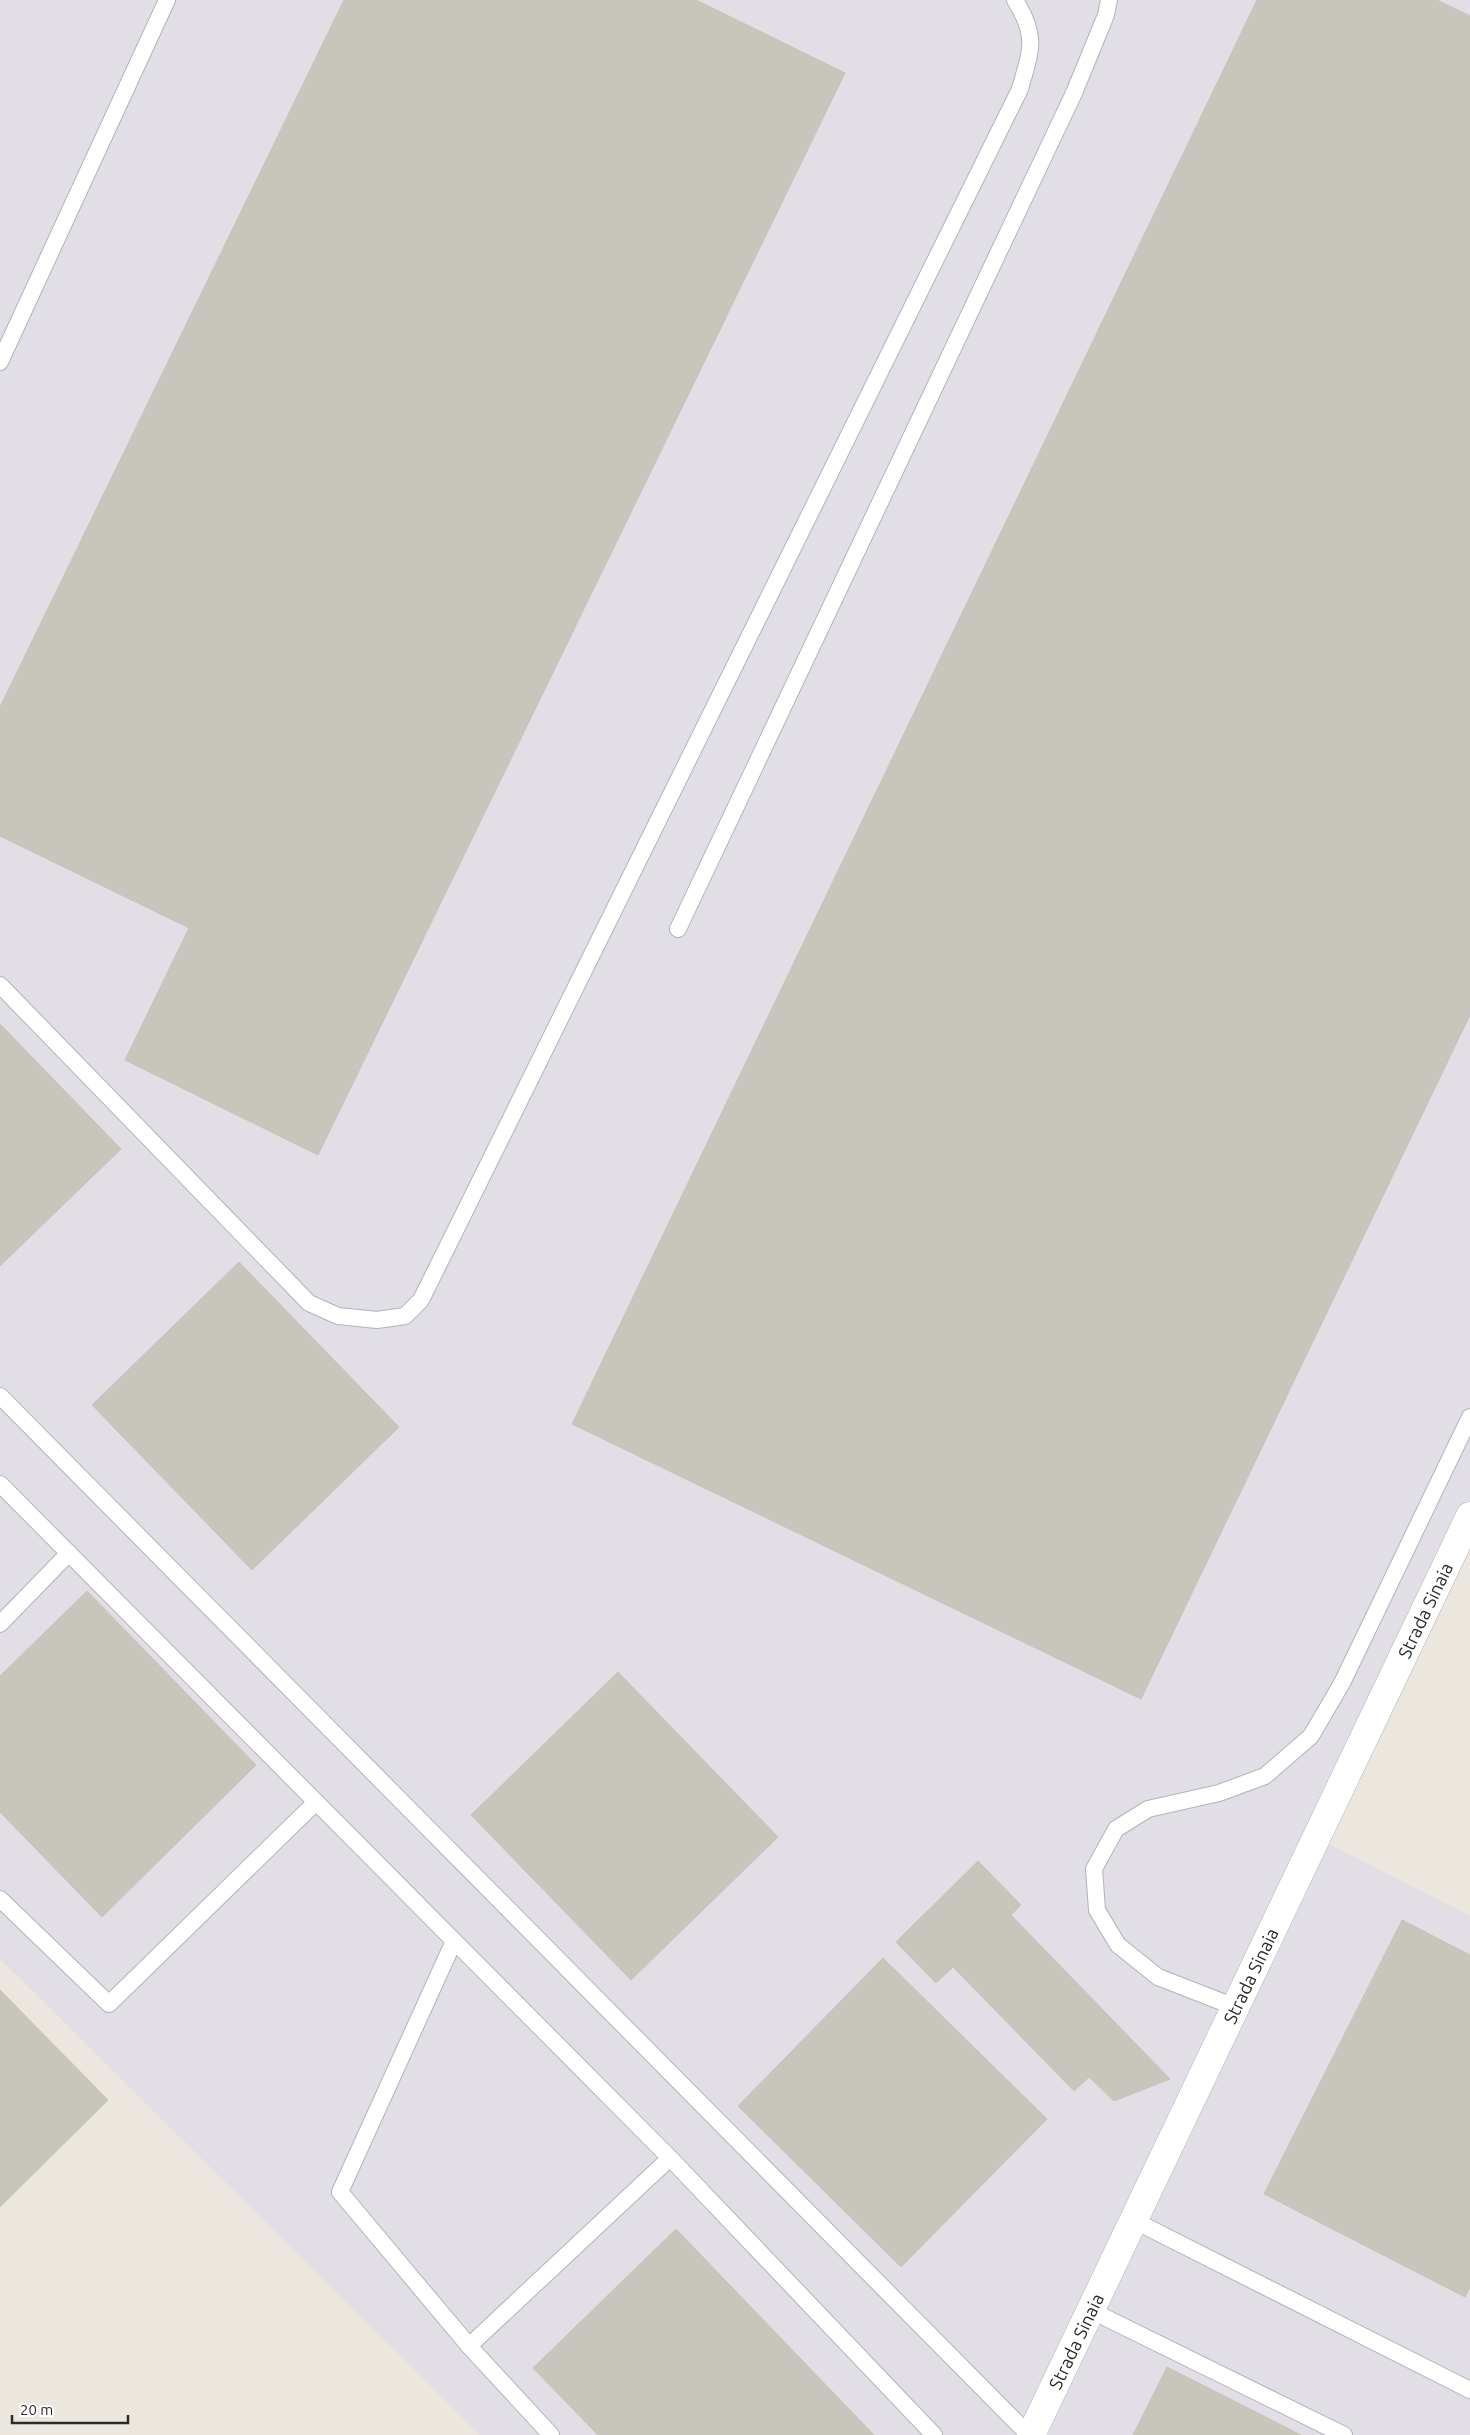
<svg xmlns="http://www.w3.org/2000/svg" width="1470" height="2435" font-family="Ubuntu,sans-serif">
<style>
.industrial{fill:#e1dee5}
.building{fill:#c8c5bd;stroke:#c7c3b8}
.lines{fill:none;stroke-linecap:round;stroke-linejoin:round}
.service-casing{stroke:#b1b3be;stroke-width:18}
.minor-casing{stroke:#b1b3be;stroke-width:29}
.service{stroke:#fff;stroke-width:16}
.minor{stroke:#fff;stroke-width:28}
.labels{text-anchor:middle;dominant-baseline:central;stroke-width:4;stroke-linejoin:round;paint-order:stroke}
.street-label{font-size:18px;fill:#2b2b2b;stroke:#fff}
</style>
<rect width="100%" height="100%" fill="#ece7de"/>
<path class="industrial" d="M0,0H1470V1516L1316,1837L1470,1916V2435H480L0,1959Z"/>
<g class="building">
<path d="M344,0H696L845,73L318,1155L125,1060L189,928L0,836V707Z"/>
<path d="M1257,0H1437L1470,16V1015L1141,1699L572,1424Z"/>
<path d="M0,1024L121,1149L0,1266Z"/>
<path d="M239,1262L399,1427L252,1570L92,1405Z"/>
<path d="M87,1591L256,1765L102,1917L0,1812V1676Z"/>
<path d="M618,1672L778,1837L631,1980L471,1815Z"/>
<path d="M978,1861L1021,1905L1011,1915L1170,2079L1114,2101L1089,2077L1074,2091L953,1967L936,1983L896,1942Z"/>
<path d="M1402,1920L1470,1955V2287L1465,2297L1264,2194Z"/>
<path d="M883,1958L1047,2119L901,2267L738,2106Z"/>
<path d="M0,1990L108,2100L0,2207Z"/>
<path d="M676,2229L874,2435H598L533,2368Z"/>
<path d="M1167,2367L1301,2435H1133Z"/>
</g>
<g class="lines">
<defs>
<g id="service">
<path d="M0,362L167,0"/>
<path d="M678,929L1074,93L1106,15L1109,0"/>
<path d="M0,985L309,1303L338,1316L377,1320L405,1316L421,1300L1020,89C1031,50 1038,37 1015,0"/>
<path d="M0,1396L1029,2435"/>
<path d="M0,1484L670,2158L934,2435"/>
<path d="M0,1624L69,1553"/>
<path d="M0,1899L109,2004L316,1802"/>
<path d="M454,1941L340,2192L469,2346L551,2435"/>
<path d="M1235,2007L1158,1977L1118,1945L1097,1910L1094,1869L1116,1829L1148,1809L1219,1793L1265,1776L1311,1736L1342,1683L1470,1417"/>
<path d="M1133,2220L1470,2390"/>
<path d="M1090,2310L1344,2435"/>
<path d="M469,2346L670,2158"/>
</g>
<g id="minor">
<path id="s1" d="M1031,2435L1470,1516"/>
</g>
</defs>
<use href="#service" class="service-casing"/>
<use href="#minor" class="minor-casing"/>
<use href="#service" class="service"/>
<use href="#minor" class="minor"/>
</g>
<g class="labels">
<g class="street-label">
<text stroke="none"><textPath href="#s1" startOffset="914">Strada Sinaia</textPath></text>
<text stroke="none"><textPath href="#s1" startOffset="509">Strada Sinaia</textPath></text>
<text stroke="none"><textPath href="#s1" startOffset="104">Strada Sinaia</textPath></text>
</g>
</g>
<path d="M12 2415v8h116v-8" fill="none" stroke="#2b2b2b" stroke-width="2.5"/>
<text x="20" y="2415" font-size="15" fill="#2b2b2b" stroke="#ffffff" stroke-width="4" paint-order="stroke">20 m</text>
</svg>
